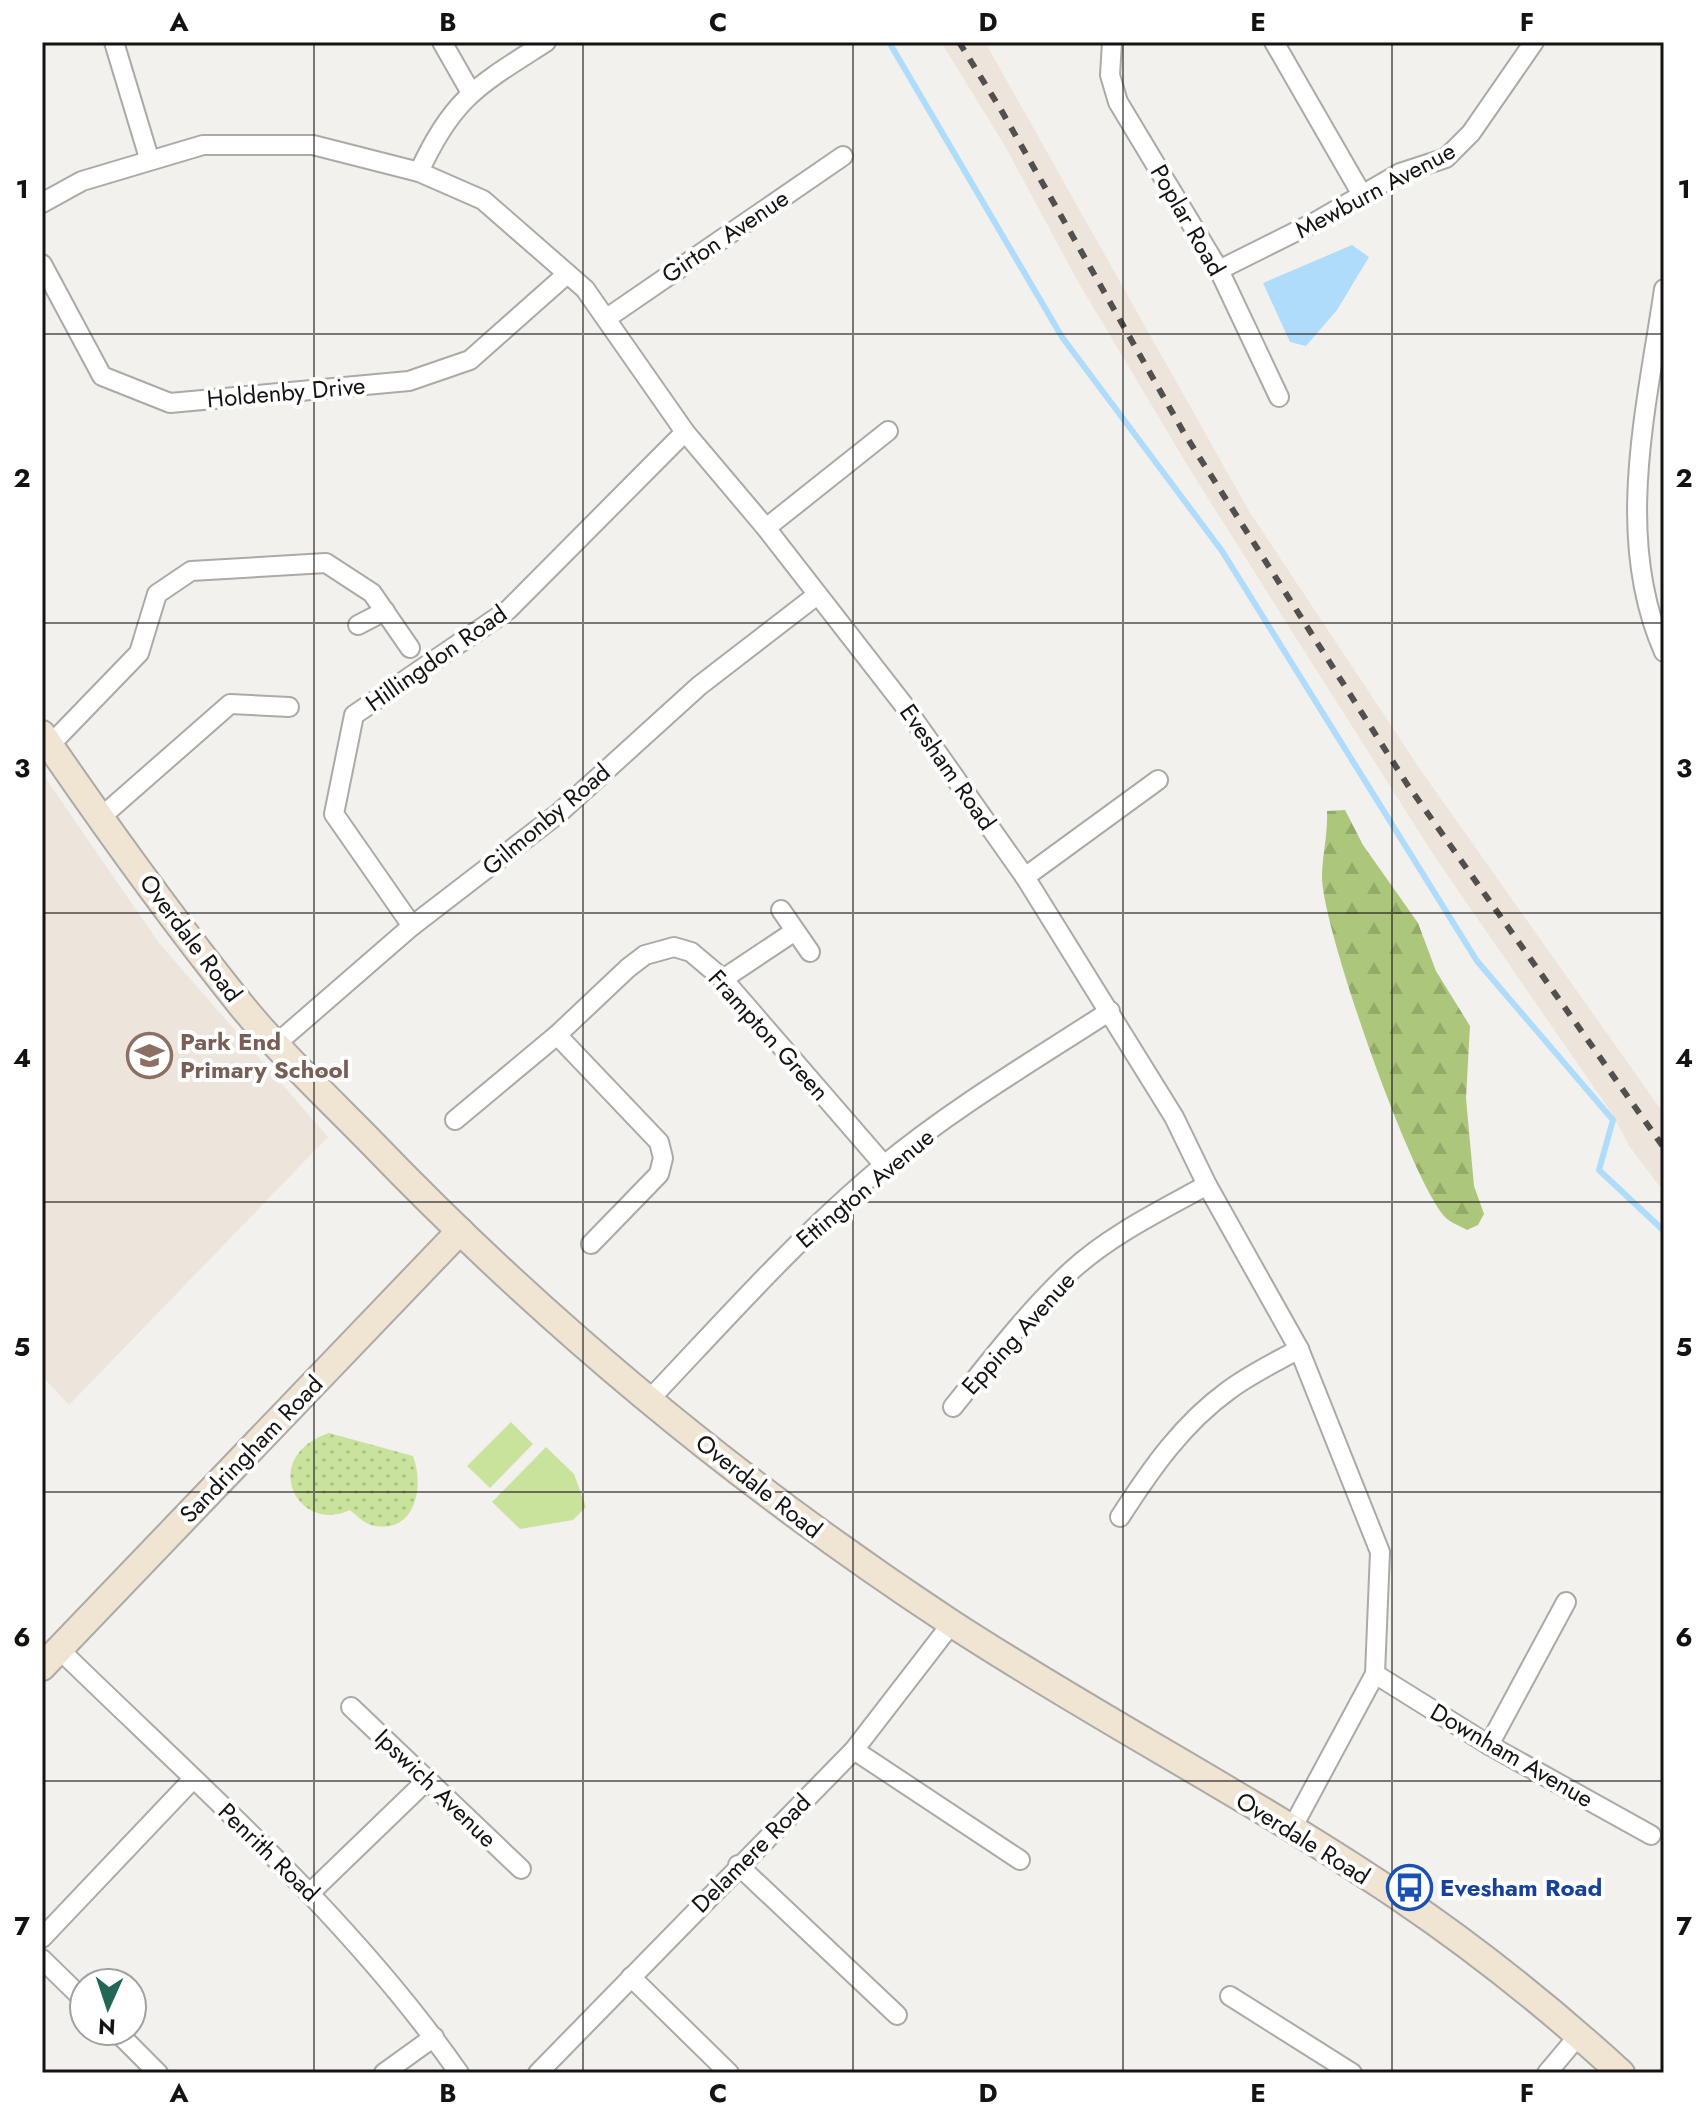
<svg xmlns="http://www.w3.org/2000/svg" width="1706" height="2115" font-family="Jost,sans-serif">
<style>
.built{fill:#ede4dc}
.grass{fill:#c9e39d}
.forest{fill:url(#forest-firs)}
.park{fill:url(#park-dots)}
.water{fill:#aedcfa}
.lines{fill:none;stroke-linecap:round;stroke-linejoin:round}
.stream{stroke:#aedcfa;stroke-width:6}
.street-casing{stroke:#aca9a7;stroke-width:22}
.secondary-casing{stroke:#aca9a7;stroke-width:30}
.street{stroke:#fff;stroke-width:18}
.secondary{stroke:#f0e4d2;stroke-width:26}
.rail{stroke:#51504f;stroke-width:6;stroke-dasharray:10 10;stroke-linecap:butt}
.grid{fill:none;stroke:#141312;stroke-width:2;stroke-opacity:0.55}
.labels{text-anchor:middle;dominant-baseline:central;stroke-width:8;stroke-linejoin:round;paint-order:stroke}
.street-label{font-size:24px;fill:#141312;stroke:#fff}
.education-label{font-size:24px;font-weight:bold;fill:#785e54;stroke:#fff;text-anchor:start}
.transit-label{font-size:24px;font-weight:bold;fill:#164399;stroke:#fff;text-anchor:start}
.neatline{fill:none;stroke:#141312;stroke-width:3}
.grid-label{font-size:26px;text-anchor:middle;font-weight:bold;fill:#141312}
</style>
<defs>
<pattern id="forest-firs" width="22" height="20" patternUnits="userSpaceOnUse" patternTransform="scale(2)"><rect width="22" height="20" fill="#acc77b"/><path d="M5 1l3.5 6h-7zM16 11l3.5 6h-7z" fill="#93aa69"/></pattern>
<pattern id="park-dots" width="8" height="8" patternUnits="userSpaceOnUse" patternTransform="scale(2)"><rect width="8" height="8" fill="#c9e39d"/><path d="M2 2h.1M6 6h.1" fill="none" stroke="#acc286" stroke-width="1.8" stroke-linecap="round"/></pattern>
</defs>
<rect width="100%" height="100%" fill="#f3f1ee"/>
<g class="built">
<path d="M941,42H985L1249,511L1422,772L1664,1114V1192L1629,1146L1613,1115L1435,857L1296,638L1189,468L1077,280L1005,146Z"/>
<path d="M42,773L159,943L328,1137L69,1405L42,1376Z"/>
</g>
<g class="grass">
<path d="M511,1422L533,1444L490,1488L467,1466Z"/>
<path d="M546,1447L574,1474L586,1507L573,1520L520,1529L492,1502Z"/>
</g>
<path class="forest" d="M1345,810L1363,845L1418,923L1436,971L1470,1026L1466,1098L1474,1186L1484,1214L1478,1225L1467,1230C1461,1226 1451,1223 1446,1218C1411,1182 1323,930 1322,878C1322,856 1328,835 1327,811Z"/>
<path class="park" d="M329,1433L413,1456C425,1487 415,1536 371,1525C364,1523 356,1515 350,1510C297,1535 258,1457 329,1433Z"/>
<path class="water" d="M1352,245L1369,257L1337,310L1306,346L1290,342L1263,283Z"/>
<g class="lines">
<path class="stream" d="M889,42L1062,337L1222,551L1477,961L1613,1120L1599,1170L1664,1231"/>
<defs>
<g id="street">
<path d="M114,42L149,158"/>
<path d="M442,42L470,91"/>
<path d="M1112,42L1110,75L1118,102L1219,270L1279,397"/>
<path d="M1274,42L1361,193"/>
<path d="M419,172C453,97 479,85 546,42"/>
<path d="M42,203L82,181L203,145H313L419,172L483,200L585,289L685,432L766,528L903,704L1025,877L1174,1117L1207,1185L1299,1349L1380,1552L1375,1674L1291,1830"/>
<path d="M42,264L102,376L170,403L409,381L470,360L567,274"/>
<path d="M1219,270L1317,221L1400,173L1446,158L1471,133L1534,42"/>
<path d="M1664,289C1647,407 1613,537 1664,652"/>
<path d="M607,318L843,156"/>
<path d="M766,528L888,431"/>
<path d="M358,625L385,611"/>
<path d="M50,745L139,653L157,594L191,571L326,563L372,593L410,648"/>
<path d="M100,818L230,704L289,707"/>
<path d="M1025,877L1158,780"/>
<path d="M781,910L810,952"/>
<path d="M412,926L334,814L354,715L508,610L685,432"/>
<path d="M723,979L795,931"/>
<path d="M557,1035L659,1142L663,1158L659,1174L591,1244"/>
<path d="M276,1044L412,926L559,813L699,686L817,595"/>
<path d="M455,1120L557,1035L628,968L645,955L674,947L691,952L723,979L884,1165"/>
<path d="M649,1400C725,1320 798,1237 883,1166C953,1108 1033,1061 1110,1011"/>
<path d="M953,1407C991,1360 1027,1312 1071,1271C1110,1235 1160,1211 1207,1185"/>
<path d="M1120,1517C1151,1469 1182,1424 1229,1390C1250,1374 1276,1362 1299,1349"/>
<path d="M59,1649C198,1785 347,1913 459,2073"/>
<path d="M1375,1674L1489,1745L1651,1835"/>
<path d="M351,1707L521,1869"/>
<path d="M1489,1745L1566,1602"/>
<path d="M854,1750L1020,1860"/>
<path d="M738,1865L897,2015"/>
<path d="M311,1892L427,1780"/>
<path d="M42,1938L193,1779"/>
<path d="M42,1959L84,2000"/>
<path d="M631,1977L729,2073"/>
<path d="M1230,1996L1352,2073"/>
<path d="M116,2031L158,2073"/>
<path d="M384,2073L434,2037"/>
<path d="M538,2073L854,1750L952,1623"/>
<path d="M1547,2073L1579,2035"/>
</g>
<g id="secondary">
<path d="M42,734C105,826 171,918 241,1005C280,1053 327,1097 371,1142C545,1323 741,1485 951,1623C1098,1719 1254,1799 1399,1897C1476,1949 1552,2010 1621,2073"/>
<path d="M42,1667L460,1231"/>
</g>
</defs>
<use href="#street" class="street-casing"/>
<use href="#secondary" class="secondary-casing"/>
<use href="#street" class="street"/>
<use href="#secondary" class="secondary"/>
<path class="rail" d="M959,42L1000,108L1184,433L1407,784L1664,1148"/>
</g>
<path class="grid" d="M314,42V2073M583,42V2073M853,42V2073M1123,42V2073M1392,42V2073M42,334H1664M42,623H1664M42,913H1664M42,1202H1664M42,1492H1664M42,1781H1664"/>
<defs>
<symbol id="school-ring" viewBox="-11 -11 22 22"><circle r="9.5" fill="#fff" stroke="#8d6e63" stroke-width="1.5"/><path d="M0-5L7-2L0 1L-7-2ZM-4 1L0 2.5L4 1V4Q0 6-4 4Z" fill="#8d6e63"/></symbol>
<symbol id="bus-ring" viewBox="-11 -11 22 22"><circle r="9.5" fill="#fff" stroke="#1a4fb4" stroke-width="1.5"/><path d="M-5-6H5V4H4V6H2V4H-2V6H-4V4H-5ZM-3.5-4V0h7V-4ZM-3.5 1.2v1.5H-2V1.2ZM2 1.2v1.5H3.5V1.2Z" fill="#1a4fb4"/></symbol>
</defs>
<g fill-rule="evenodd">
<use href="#school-ring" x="124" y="1030" width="51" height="51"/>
<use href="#bus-ring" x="1384" y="1862" width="51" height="51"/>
</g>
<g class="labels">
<g class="street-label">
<text transform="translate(1375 190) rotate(-28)">Mewburn Avenue</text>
<text transform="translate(1188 220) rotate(60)">Poplar Road</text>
<text transform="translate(725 236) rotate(-34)">Girton Avenue</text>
<text transform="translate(286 392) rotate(-5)">Holdenby Drive</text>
<text transform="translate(436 658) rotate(-35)">Hillingdon Road</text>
<text transform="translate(948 767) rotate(55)">Evesham Road</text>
<text transform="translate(546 819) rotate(-40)">Gilmonby Road</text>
<text transform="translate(191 938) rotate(53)">Overdale Road</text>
<text transform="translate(769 1035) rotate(48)">Frampton Green</text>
<text transform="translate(865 1188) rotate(-40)">Ettington Avenue</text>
<text transform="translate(1018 1333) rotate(-48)">Epping Avenue</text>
<text transform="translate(251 1449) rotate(-46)">Sandringham Road</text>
<text transform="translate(759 1486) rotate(38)">Overdale Road</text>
<text transform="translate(1512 1755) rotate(30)">Downham Avenue</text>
<text transform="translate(436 1788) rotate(44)">Ipswich Avenue</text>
<text transform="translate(1303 1838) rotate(32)">Overdale Road</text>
<text transform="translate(269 1852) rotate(44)">Penrith Road</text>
<text transform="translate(751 1853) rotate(-45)">Delamere Road</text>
</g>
<g class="education-label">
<text x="180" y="1041">Park End<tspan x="180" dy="28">Primary School</tspan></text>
</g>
<g class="transit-label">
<text x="1440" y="1887">Evesham Road</text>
</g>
</g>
<rect width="1706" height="2115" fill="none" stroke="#ffffff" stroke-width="88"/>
<g transform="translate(108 2007) rotate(183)"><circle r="38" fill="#ffffff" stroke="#a1a1a0" stroke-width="2"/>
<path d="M0-6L14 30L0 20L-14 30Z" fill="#216657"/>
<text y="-12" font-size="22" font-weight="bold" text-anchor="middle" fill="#141312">N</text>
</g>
<rect x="44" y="44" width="1618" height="2027" class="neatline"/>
<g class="grid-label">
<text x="179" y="31">A</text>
<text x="448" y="31">B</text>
<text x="718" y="31">C</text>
<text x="988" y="31">D</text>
<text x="1258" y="31">E</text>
<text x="1527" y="31">F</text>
<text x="22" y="198">1</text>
<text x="1684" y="198">1</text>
<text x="22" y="487">2</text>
<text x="1684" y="487">2</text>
<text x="22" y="777">3</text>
<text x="1684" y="777">3</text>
<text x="22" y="1067">4</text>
<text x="1684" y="1067">4</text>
<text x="22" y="1356">5</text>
<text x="1684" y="1356">5</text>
<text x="22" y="1646">6</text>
<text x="1684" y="1646">6</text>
<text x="22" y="1935">7</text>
<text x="1684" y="1935">7</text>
<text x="179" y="2102">A</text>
<text x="448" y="2102">B</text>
<text x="718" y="2102">C</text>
<text x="988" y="2102">D</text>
<text x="1258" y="2102">E</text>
<text x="1527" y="2102">F</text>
</g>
</svg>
